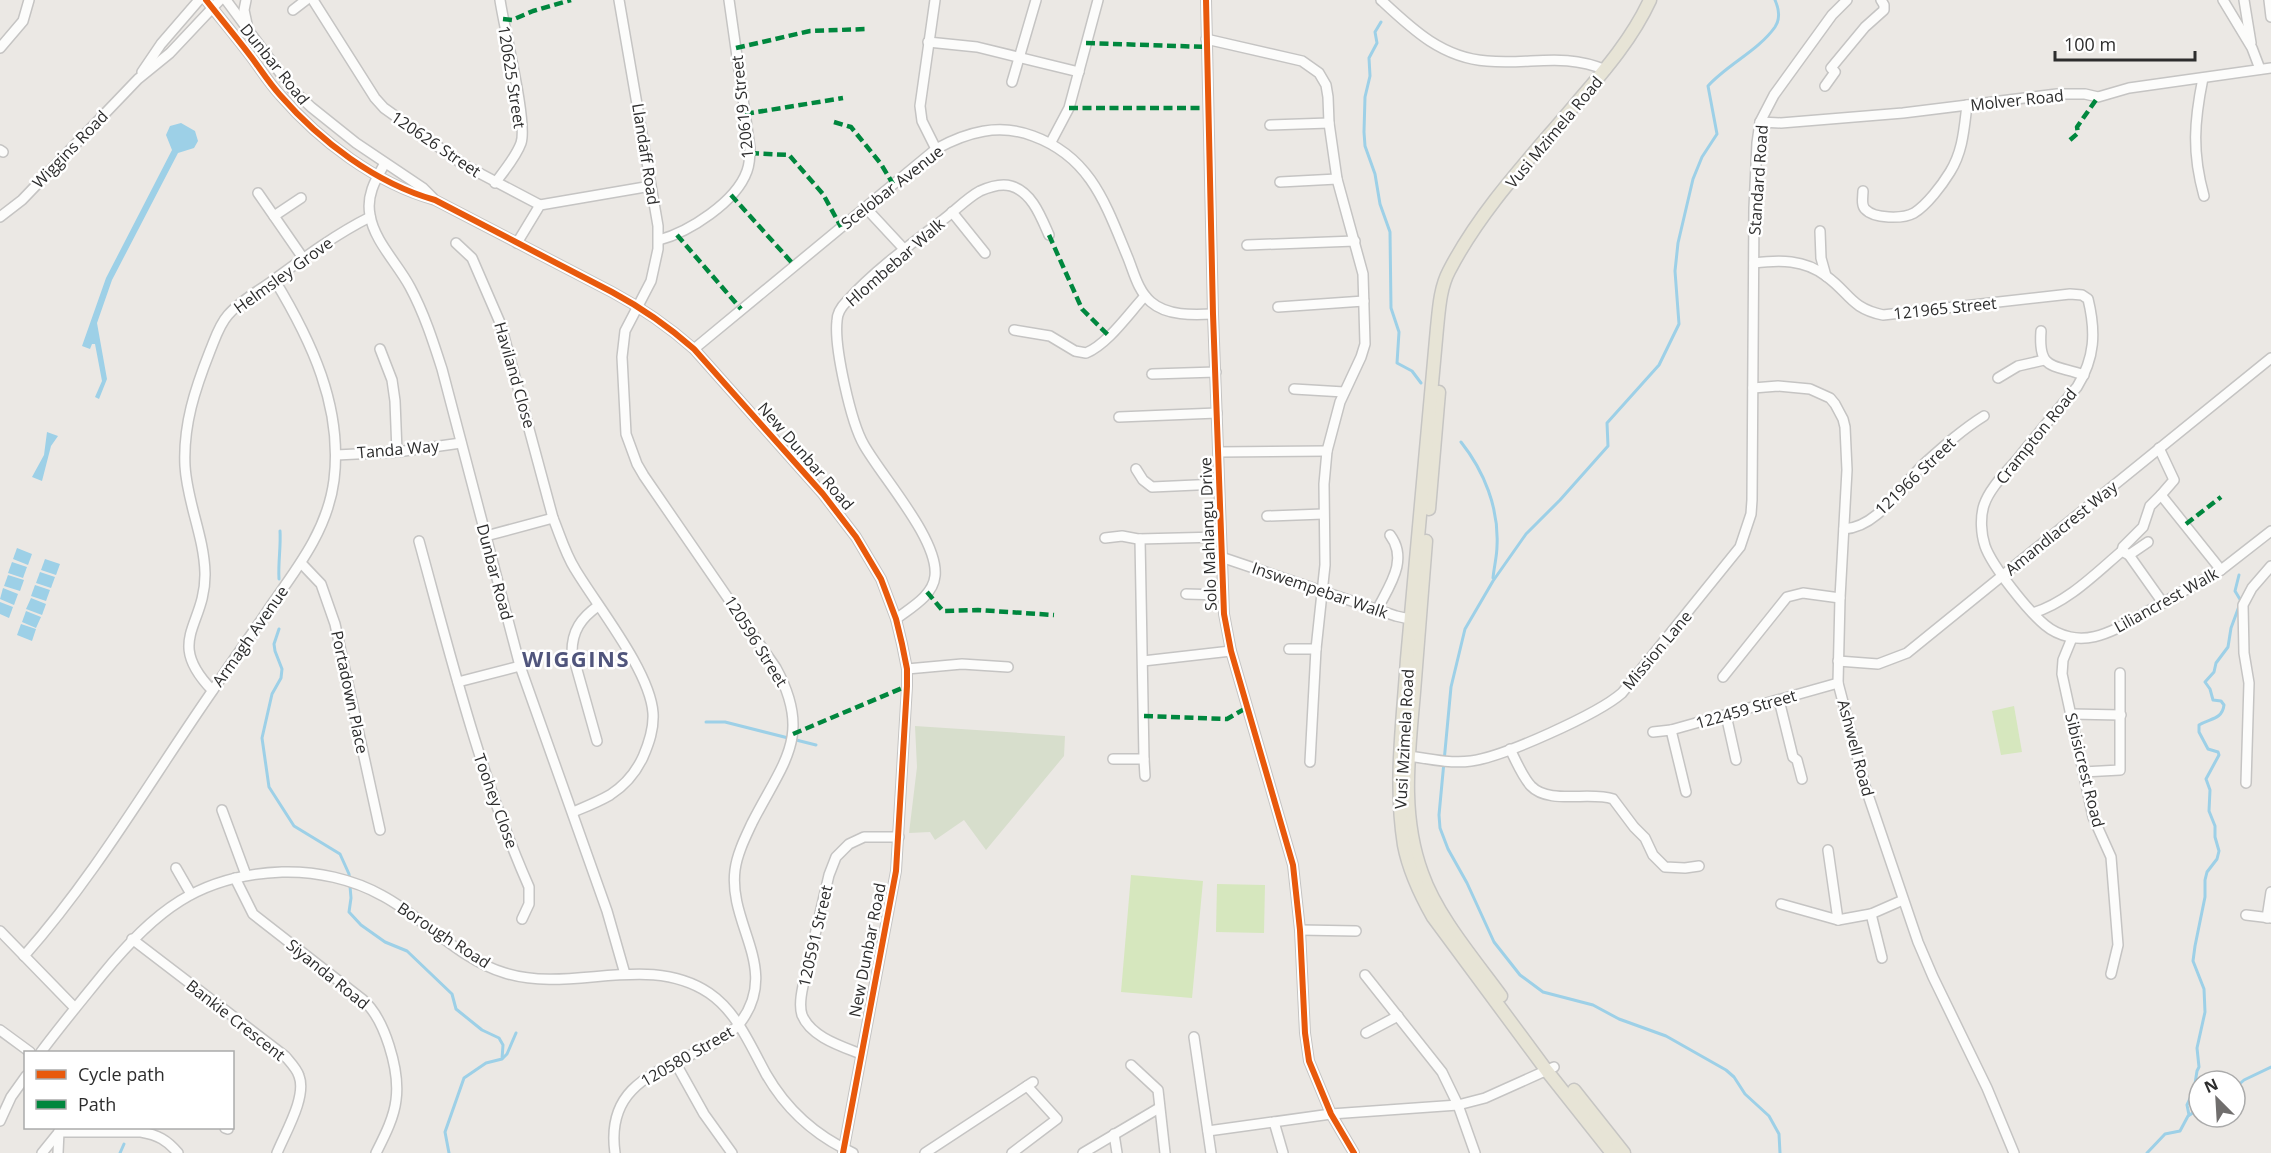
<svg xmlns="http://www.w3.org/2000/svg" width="2271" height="1153" font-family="'Open Sans',sans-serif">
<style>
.cemetery{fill:#d7decc}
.pitch{fill:#d6e7be}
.water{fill:#9dd0e7}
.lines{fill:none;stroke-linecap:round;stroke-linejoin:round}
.stream{stroke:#9dd0e7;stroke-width:3}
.minor-casing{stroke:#c5c4c3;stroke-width:12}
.major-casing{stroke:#c6c5c3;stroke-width:15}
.minor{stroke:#fcfcfb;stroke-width:9}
.major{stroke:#e7e4d6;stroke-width:12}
.quiet{stroke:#00873e;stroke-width:4.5;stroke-dasharray:9 4.5;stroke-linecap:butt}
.cycleway-casing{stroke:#fff;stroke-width:10}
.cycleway{stroke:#e8590c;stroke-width:6}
.labels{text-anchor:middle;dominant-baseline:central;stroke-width:5;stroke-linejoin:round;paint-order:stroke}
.street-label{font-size:16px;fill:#2d2d2d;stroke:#fff}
.district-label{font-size:22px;font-weight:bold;letter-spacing:1.5px;fill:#50557c;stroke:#fff}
</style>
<rect width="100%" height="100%" fill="#ebe8e4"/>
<path class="cemetery" d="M915,726L1065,736L1064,756L986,850L964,820L935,840L930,832L909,833L917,767Z"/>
<g class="pitch">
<path d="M2014,706L2022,752L2001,755L1992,711Z"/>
<path d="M1131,875L1203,881L1192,998L1121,992Z"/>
<path d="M1217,884L1265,885L1264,933L1216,932Z"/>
</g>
<g class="water">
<path d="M181,123L195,131L198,141L194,148L178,153L112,280L97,323L107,379L99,399L95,397L102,381L95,344H92L90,349L82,346L106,278L172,150L166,135L170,126Z"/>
<path d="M47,432L58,436L51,446L42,481L32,477L44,455Z"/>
<path d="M17,548L32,554L28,565L13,559Z"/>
<path d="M45,559L60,564L56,575L41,570Z"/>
<path d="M12,562L27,567L23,578L8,573Z"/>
<path d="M40,572L55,577L51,588L36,583Z"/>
<path d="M8,575L24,580L20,591L4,586Z"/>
<path d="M35,585L50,590L46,601L31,596Z"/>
<path d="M3,588L18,594L14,605L0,599Z"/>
<path d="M31,598L46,604L42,615L26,609Z"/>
<path d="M0,602L13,607L9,618L0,614Z"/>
<path d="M26,611L41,617L36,628L22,622Z"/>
<path d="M21,624L36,629L32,641L17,635Z"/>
</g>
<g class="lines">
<g class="stream">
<path d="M1775,0C1779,9 1781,18 1775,27C1758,51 1728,64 1708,86L1717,134L1702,157L1693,179L1678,243L1675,271L1679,324L1659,365L1607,423L1608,446L1560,500L1526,534L1493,581L1465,629L1451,687L1439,815L1440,828L1448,849L1467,883L1494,942L1520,975L1543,992L1593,1005L1619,1019L1666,1036L1726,1070L1734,1077L1745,1094L1769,1116L1779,1134L1780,1153"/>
<path d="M1381,22L1375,32L1377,43L1369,58L1370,76L1365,97L1364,132L1365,146L1375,174L1380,204L1390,232L1391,308L1399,332L1397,363L1412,371L1421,383"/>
<path d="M1461,442C1484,471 1499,508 1497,546C1497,556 1494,567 1493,578"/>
<path d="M279,579C278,562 281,547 280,531"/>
<path d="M279,629L274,644L275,651L282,669L281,678L272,694L262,738L269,787L294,826L340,854L349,874L351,898L349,912L361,925L385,942L407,951L452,994L456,1009L482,1030L499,1038L503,1045L502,1059L486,1063L464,1078L445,1132L449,1153"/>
<path d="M706,722H725L816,745"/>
<path d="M503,1058L507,1054L516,1033"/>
<path d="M2235,1088L2244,1080L2271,1067"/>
<path d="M2189,1115L2187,1105L2194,1090L2197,1071L2199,1067L2197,1048L2205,1012L2204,989L2193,961L2195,946L2205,897V880L2207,872L2217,859L2219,851L2215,837V826L2209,811L2210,790L2206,779L2219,755L2218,752L2208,749L2199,732V725C2210,718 2222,720 2224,705L2221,701L2213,700L2210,689L2205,682L2214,672L2216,663L2228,647L2231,628L2241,601L2235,591L2239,575"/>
<path d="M120,1153L124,1144"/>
<path d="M2147,1153L2165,1134L2180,1131L2188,1116L2199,1109"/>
</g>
<defs>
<g id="minor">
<path d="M206,0C221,19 237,38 252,58C261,70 269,83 280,95C320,141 375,183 435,200L612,292C642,308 668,326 694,349L823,494L856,537L881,579L896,619L902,644L907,669V686L896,871L843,1153"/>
<path d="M226,0L292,89L311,107L356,143L423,188L433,198"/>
<path d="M246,0L244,10L247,24"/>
<path d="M313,0L375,98L384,108L464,165L540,205"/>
<path d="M935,0L920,106L922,121L936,149"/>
<path d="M1206,0L1213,314L1224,614L1231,651L1293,865L1300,930L1305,1033L1309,1061L1331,1114L1354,1153"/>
<path d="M1381,0C1412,29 1442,58 1487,61C1531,65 1563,52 1606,70"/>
<path d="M2223,0L2252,48L2260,69"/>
<path d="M2244,0L2251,43"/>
<path d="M2269,0L2271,17"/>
<path d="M293,10L306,0"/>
<path d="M1206,39L1302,61L1319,73L1326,85L1328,97L1329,123L1337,179L1363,274L1365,344L1361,357L1340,402L1327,451L1324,484L1325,565L1316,649L1310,762"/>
<path d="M928,42L977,47L1079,72"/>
<path d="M0,48L23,21L29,0"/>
<path d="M142,72L161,44L199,0"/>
<path d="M2203,78C2194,122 2192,153 2204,196"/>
<path d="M1012,82L1036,0"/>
<path d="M1825,86L1835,72L1831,68L1865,27L1884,10V5L1881,0"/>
<path d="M1760,122L1781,123L1903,113L2057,94H2085L2098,97L2129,88L2271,68"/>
<path d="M1270,125L1329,123"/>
<path d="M1051,142L1069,108L1098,0"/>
<path d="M0,150L3,152"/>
<path d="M385,163C376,179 366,195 370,215C374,241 398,264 410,287C424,313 433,341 442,369L520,666L607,911L625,974"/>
<path d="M1280,182L1337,179"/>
<path d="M495,183C504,171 516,157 521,143C528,123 504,28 500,0"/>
<path d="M1863,191C1863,196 1861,205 1865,209C1874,219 1903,219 1914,213C1927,205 1942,185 1950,172C1963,151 1964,129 1967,105"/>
<path d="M258,193L303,258"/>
<path d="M865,207L904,249"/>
<path d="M952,212L985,253"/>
<path d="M274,216L301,198"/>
<path d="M0,217L22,200L138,79L170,53L220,0"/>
<path d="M1820,231L1821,258L1826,276"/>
<path d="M659,240C689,232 736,202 747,171C750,163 750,156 750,148L729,0"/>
<path d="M456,243L472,258L501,325L553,518C560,535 565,553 575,569C597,606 650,671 653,713C654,729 649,743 643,757C636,772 624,786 610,795C598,802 585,807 573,812"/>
<path d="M517,243L540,205L651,186"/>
<path d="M1247,245L1355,241"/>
<path d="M1754,263C1779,260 1804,259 1826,276C1850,293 1850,308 1883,315L2070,294L2082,295L2088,299C2096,332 2095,358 2077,387C2057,410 2038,434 2019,457C2007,472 1990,487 1984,505C1980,517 1981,534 1985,546C1992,566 2028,611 2045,625C2052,631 2061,635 2070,637C2087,641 2103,635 2118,628L2221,570L2271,531"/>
<path d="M1278,307L1364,301"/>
<path d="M1014,330L1050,336L1075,351L1086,353C1108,344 1129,313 1145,296"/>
<path d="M2041,331C2038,371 2053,364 2084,375"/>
<path d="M380,349L392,380L395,401L397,452"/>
<path d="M694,349L936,149C967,132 999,123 1033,136C1091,157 1106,205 1128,258C1134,273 1138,291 1151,302C1167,316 1193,315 1213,314"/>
<path d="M1152,374L1216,372"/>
<path d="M1998,378L2018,366L2044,360"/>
<path d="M1753,388L1778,386L1810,389L1830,398L1835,404L1843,419L1845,427L1847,470L1840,598L1838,683L1865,786L1918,942L1933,977L1987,1088L2014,1153"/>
<path d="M1294,389L1344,392"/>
<path d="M1119,417L1217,413"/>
<path d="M2159,448L2174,480L2161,495L2221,570"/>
<path d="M1218,452L1327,451"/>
<path d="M336,455L397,452L461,443"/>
<path d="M1136,469L1143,480L1152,487L1218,484"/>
<path d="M1267,516L1323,514"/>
<path d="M1844,529C1879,527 1901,485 1925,463C1944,446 1963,429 1984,416"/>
<path d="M486,536L553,518"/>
<path d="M1105,538L1122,536L1138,539L1220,537"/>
<path d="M419,541C451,658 480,776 529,887V904L522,919"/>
<path d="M2122,551L2123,547L2143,527L2150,506L2161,495"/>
<path d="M2129,555L2148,542"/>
<path d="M1221,557L1396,616L1414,620"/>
<path d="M301,563L321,584L335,624L380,830"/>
<path d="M1186,594L1222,595"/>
<path d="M1377,610C1389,586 1409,560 1390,535"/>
<path d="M2033,613C2068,602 2095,574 2122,551L2129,555L2163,603"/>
<path d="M896,619C910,608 933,596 935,576C939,540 882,477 864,445C851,423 834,347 837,321C837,314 841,307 847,301C875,270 911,244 944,219C956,210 967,198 980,191C989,187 1001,183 1011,186C1032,192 1041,217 1049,235"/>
<path d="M2072,638L2063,660L2062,674L2093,817L2111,857L2118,945L2111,974"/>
<path d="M1289,649H1316"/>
<path d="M1143,661L1231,651"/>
<path d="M1838,661L1878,664L1907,653L2271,358"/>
<path d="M907,669L962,664L1008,667"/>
<path d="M1723,677L1787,597L1803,593L1840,598"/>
<path d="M458,682L520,666"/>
<path d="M212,690C164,640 206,626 205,573C204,536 187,502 185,466C183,425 195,389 210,351C215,339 219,325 228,315C241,300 259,291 275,279C305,257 336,234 370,217"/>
<path d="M1779,700L1793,757L1797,760L1802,779"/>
<path d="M2071,714L2121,715"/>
<path d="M1726,715L1736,760"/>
<path d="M1671,730L1686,792"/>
<path d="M1653,732L1671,730L1838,683"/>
<path d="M597,741L572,652C572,631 581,618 598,606"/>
<path d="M1510,749C1516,761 1522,776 1531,786C1549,805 1590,791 1613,799L1634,827L1645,838L1653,855L1665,867L1685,868L1699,866"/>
<path d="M1403,755C1425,758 1449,764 1471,761C1503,757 1598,714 1622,693L1740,547L1751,514L1752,500L1754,208L1757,143L1760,122L1774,95L1795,66L1832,15L1847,0"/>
<path d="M1113,759H1144L1140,539"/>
<path d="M1144,759L1145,776"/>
<path d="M2083,772L2120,770V673"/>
<path d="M2246,783L2249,683L2244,653L2243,605L2252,588L2271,566"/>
<path d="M222,810L246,875"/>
<path d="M1828,850L1838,920"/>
<path d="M176,868L191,894"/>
<path d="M235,878L253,914L362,999C385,1018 400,1071 396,1100C394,1118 384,1137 376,1153"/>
<path d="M1781,904L1838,920L1871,914L1903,900"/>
<path d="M1871,914L1882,958"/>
<path d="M2246,915L2271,918"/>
<path d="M2267,918L2271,892"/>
<path d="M1300,930L1356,931"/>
<path d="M0,931L75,1008"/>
<path d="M132,939L285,1056C290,1062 297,1069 299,1076C307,1097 285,1133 277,1153"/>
<path d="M24,956C96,875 151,779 213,690C232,661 253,633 272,604C299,566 328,528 334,480C343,407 311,340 274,279"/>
<path d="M1365,975L1442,1072L1458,1105L1475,1153"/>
<path d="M0,1030L30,1052"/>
<path d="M1366,1033L1398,1016"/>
<path d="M1194,1037L1211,1153"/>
<path d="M41,1052C61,1025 82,1000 103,974C154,912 198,875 282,872C316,871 353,879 383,896C424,918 460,960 505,973C572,994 647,952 709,993C737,1012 750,1045 766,1074C786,1109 816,1136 853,1153"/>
<path d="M861,1054C841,1046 811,1037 802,1015C799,1006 801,995 803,986L829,875L836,857L849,844L864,837H899"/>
<path d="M675,1062L704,1114L732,1153"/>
<path d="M1131,1065L1158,1090L1165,1153"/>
<path d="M0,1121L11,1097L26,1076"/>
<path d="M1274,1122L1283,1153"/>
<path d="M225,1128L228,1129"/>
<path d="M1208,1131L1331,1114L1458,1105L1485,1098L1554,1067"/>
<path d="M1114,1134L1117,1153"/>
<path d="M42,1153L59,1132H141C158,1135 167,1140 178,1153"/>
<path d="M58,1153L59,1131"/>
<path d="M615,1153C605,1082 662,1071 711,1045C721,1039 733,1032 740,1023C781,969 728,925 735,870C737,854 745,838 752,823C783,762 813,736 776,668L644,476L637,464L626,434L622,357L625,331L651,281L658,249V226L619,0"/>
<path d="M925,1153L1033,1082"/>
<path d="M1012,1153L1057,1119L1027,1086"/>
<path d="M1083,1153L1159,1108"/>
</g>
<g id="major">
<path d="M1429,509L1439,392"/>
<path d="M1426,541C1422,591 1418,642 1414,692C1409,752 1400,814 1422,873C1437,916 1474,959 1501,996"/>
<path d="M1574,1090L1624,1153"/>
<path d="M1612,1153L1547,1071L1433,917C1420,894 1409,871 1404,845C1394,783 1403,721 1407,659C1416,549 1427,439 1437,328C1439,309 1440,288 1449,271C1482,207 1534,154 1579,100C1606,69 1633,37 1650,0"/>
</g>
</defs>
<use href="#minor" class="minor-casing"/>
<use href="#major" class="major-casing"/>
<use href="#minor" class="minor"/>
<use href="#major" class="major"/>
<g class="quiet">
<path d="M503,19L512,20L533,11L571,0"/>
<path d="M1086,43L1207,47"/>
<path d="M736,48L810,31L867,29"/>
<path d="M1069,108H1209"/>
<path d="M745,114L843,98"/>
<path d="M834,122L851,127L881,164L893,184"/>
<path d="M2070,140L2078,133L2077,127L2098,97"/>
<path d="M750,153L789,155L823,194L841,227"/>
<path d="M731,195L794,265"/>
<path d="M677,235L741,309"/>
<path d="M1049,235L1082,309L1109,336"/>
<path d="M2186,524L2221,497"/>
<path d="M927,592L943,611L978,610L1054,615"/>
<path d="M1144,716L1227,719L1248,707"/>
<path d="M793,734L907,686"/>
</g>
<defs>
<g id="cycleway">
<path d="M206,0C221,19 237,38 252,58C261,70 269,83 280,95C320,141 375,183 435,200L612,292C642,308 668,326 694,349L823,494L856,537L881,579L896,619L902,644L907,669V686L896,871L843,1153"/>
<path d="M1206,0L1213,314L1224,614L1231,651L1293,865L1300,930L1305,1033L1309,1061L1331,1114L1354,1153"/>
</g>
</defs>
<use href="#cycleway" class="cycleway-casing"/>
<use href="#cycleway" class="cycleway"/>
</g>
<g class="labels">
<g class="street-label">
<text transform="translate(275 64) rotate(51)">Dunbar Road</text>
<text transform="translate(512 77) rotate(81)">120625 Street</text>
<text transform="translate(2017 100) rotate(-6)">Molver Road</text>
<text transform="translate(742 107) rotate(-96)">120619 Street</text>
<text transform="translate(1554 132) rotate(-50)">Vusi Mzimela Road</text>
<text transform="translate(436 144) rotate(34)">120626 Street</text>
<text transform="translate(70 149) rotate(-46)">Wiggins Road</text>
<text transform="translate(646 154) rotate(81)">Llandaff Road</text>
<text transform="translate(1758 180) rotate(-86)">Standard Road</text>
<text transform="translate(892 187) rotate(-38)">Scelobar Avenue</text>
<text transform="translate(895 262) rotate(-41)">Hlombebar Walk</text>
<text transform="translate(283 275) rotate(-36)">Helmsley Grove</text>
<text transform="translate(1945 308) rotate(-6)">121965 Street</text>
<text transform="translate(515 375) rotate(74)">Haviland Close</text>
<text transform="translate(2036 436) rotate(-51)">Crampton Road</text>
<text transform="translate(398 449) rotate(-5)">Tanda Way</text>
<text transform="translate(806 456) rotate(49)">New Dunbar Road</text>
<text transform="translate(1915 476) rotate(-44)">121966 Street</text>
<text transform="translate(2061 528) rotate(-39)">Amandlacrest Way</text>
<text transform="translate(1208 534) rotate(-92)">Solo Mahlangu Drive</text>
<text transform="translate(495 572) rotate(75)">Dunbar Road</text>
<text transform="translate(1320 590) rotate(19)">Inswempebar Walk</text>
<text transform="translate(2166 600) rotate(-29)">Liliancrest Walk</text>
<text transform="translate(250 636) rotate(-55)">Armagh Avenue</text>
<text transform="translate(756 641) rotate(58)">120596 Street</text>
<text transform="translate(1657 650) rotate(-50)">Mission Lane</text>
<text transform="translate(350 692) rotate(78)">Portadown Place</text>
<text transform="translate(1746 709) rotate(-16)">122459 Street</text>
<text transform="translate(1404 739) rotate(-87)">Vusi Mzimela Road</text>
<text transform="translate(1856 748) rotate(75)">Ashwell Road</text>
<text transform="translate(2085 770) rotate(76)">Sibisicrest Road</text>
<text transform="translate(496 801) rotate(70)">Toohey Close</text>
<text transform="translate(444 935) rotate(33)">Borough Road</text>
<text transform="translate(815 936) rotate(-77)">120591 Street</text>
<text transform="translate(867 950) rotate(-79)">New Dunbar Road</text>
<text transform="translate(328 974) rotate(39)">Siyanda Road</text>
<text transform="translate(236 1020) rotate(38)">Bankie Crescent</text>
<text transform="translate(687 1056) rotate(-30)">120580 Street</text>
</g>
<g class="district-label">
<text x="576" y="658">WIGGINS</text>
</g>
</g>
<rect x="24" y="1051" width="210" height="78" fill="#ffffff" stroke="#ababab" stroke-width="1.5"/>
<rect x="36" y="1070" width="30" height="9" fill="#e8590c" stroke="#ababab" stroke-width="1.5"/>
<text x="78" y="1081" font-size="18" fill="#2d2d2d">Cycle path</text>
<rect x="36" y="1100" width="30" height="9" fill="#00873e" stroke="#ababab" stroke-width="1.5"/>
<text x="78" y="1111" font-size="18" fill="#2d2d2d">Path</text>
<g transform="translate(2217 1099) rotate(336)"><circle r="28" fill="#ffffff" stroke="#ababab" stroke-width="1.5"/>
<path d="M0-4.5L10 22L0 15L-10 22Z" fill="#706e6d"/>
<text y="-9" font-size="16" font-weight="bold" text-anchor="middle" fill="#2d2d2d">N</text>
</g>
<path d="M2055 51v9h140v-9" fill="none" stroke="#2d2d2d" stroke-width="3"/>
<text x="2064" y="51" font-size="18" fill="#2d2d2d" stroke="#ffffff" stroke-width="4.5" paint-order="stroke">100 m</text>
</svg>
